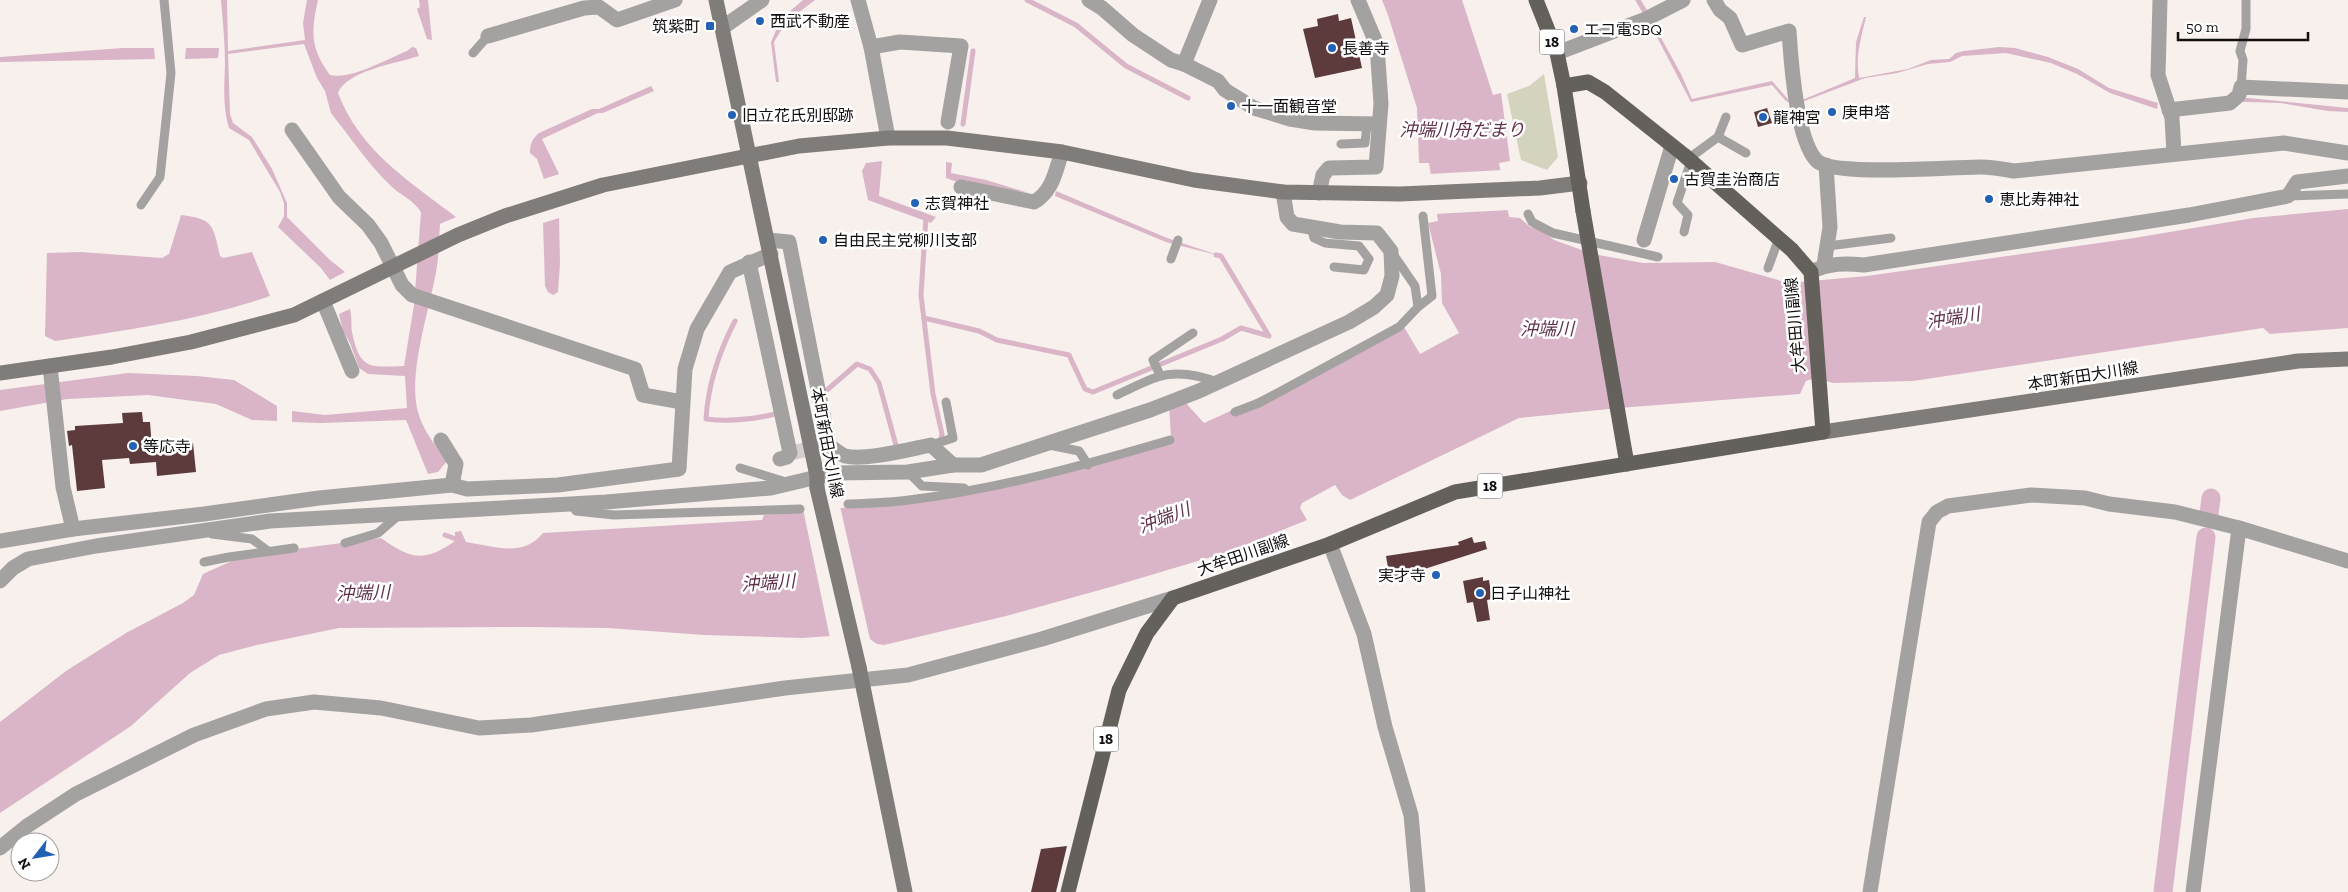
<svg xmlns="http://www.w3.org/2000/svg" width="2348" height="892" font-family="'Zilla Slab','Noto Sans JP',serif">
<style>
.green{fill:#d4d3bd}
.water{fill:#d9b5c7}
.pier{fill:#f7f0ed}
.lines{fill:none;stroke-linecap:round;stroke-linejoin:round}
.stream{stroke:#d9b5c7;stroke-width:5}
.canal{stroke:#d9b5c7;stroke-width:19}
.building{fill:#5d3b3d}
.street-tunnel{stroke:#d5cecc;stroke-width:15;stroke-dasharray:15 8;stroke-linecap:butt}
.lane{stroke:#a4a2a0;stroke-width:9}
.street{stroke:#a4a2a0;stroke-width:15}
.secondary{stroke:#7f7c79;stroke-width:15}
.primary{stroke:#64615d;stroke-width:15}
.secondary-bridge{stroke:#7f7c79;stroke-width:15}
.primary-bridge{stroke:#64615d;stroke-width:15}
.poi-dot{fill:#2261b3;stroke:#fff;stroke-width:2}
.labels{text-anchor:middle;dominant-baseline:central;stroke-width:5;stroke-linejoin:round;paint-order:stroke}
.shield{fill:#fff;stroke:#595756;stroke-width:1}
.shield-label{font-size:15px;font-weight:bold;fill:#120f0e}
.poi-label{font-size:16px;fill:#120f0e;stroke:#fff;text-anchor:start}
.street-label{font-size:16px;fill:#120f0e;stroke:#fff}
.water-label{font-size:18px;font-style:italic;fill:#61314c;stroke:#fff}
</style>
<rect width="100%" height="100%" fill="#f7f0ed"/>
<path class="green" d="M1544,74L1558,157L1547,170L1521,160L1507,94L1529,86Z"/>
<g class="water">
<path d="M221,0H227L228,51L305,40L303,23L307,0H318C311,31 310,48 330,75C351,80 387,59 407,51L412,47L416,48L419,56C397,63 346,71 338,93C360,151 409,181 456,217L440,224C439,238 439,252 437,266C431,306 407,373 418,412C423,431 436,446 447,461L438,472L428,474L406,420L321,423L292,422V411L325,415L407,408L405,376L368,374L359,368L350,343L343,331L339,314L350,309C352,317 351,325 352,332C360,371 370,367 404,366L414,305L421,212C413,199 399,195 389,184C370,166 354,142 337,121L331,113L325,91L317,78L304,44L228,54L230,114L233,123L252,137L272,169L287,203V217L330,260L345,272L330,280L321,268L278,227L284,216V203L280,192L249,140L229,128C223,107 224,88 225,66C225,44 223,22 221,0Z"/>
<path d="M419,0H428L432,40L427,39L417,9L420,7Z"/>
<path d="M803,0H815L786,22L774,42L779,82H776L771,42L781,19Z"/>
<path d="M1382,0H1462L1493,95L1501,93L1510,161L1499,163L1509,217L1520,218L1530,227L1540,229L1554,240L1593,254L1643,263L1715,262L1789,283L1867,276L2134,238L2253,218L2348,209V328L2270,334L2263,328L1913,381L1833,383L1815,378L1806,381L1800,394L1619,408L1519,418L1350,500L1342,495L1335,485L1302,503L1300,508L1307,520L1228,552L1114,586L1006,616L884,645L830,636L802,638L704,635L608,628L531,627L339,628L257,645L219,655L190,673L131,726L0,813V722L66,671L126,633L183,603L194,595L203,574L236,559L264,553L381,538C410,559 424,563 455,541V532L461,531L466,542C494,546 523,558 543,533L762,520L764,515L864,506L969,494L1171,437L1169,406L1183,400L1204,423C1272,393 1337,358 1401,322L1420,354L1459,333L1442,303L1441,274L1428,223L1438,221L1429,163H1419L1417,108L1388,15Z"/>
<path d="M1649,16L1681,74L1692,99L1772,81L1793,105L1785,100L1772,85L1691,102L1647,18Z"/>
<path d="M1864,17H1866C1861,38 1855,57 1859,78L1908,69L1931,60L1949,59L1956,53L1964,51L1999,47L2015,48L2048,57L2078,69L2109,88L2158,103L2157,109L2110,93L2077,74L2051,63L2006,53L1962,56L1950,62L1928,64L1897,73L1865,78L1802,102V100L1855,78L1856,42Z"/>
<path d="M123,48H154L155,59L0,62V57Z"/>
<path d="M186,48H219L218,58L185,59Z"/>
<path d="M651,86L654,91L603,113H598L542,139L559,174L544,179L537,159L530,153C530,144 532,139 539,133L592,109H599Z"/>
<path d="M2249,98L2348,108V112L2328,111L2280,103L2215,101Z"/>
<path d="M882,161L879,196L936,217L931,223L868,200L862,171L866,163Z"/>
<path d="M946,162L952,163L951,173L986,180L1029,193L960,183L946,178Z"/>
<path d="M1056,191L1167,238L1221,256L1166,242L1055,196Z"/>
<path d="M181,215C214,219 213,225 220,256L223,258L252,252L270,296C201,320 127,330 55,341L45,336L47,253L81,252L162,258L169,254Z"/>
<path d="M559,218L560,263L558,292L553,295L548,292L545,286L543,223Z"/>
<path d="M128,373L197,376L234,380L277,406V421L252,420L216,404L148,395L67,399L0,411V390Z"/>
</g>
<g class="pier">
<path d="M1503,170L1510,210L1434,214L1428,174Z"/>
<path d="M840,506L870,639L881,647L830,638L803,509Z"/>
</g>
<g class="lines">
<g class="stream">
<path d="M1027,0L1076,25L1126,66L1188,98"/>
<path d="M1638,0L1648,17"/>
<path d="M963,124L973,51"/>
<path d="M926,217L921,295L933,394L942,434L940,444"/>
<path d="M924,318L979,331L997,340L1069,355L1085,389L1093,392L1222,339L1241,328L1269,336L1221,256L1216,255"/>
<path d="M735,321C719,352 708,384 706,419C731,422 756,419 779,413"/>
<path d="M827,390L857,364L870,369L879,383L897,449"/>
<path d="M445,535L461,541"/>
</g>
<g class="canal">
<path d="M2209,514L2211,498"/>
<path d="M2163,892L2206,537"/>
</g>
</g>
<g class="building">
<path d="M1338,14L1339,21L1351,18L1362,68L1315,78L1303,29L1318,26L1317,19Z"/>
<path d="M1767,108L1772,123L1758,127L1754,112Z"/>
<path d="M142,412L143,422H150L152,448L193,443L196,472L157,476L156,462L130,464L129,458L102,460L105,488L77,491L72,445L69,446L67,431L75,430V426L123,423L122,413Z"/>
<path d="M1472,537L1474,543L1485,541L1487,549L1390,580L1386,556L1459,545L1458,542Z"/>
<path d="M1483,577V581L1489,580L1492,599L1487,600L1490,620L1477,622L1473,602L1467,603L1463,581Z"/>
<path d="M1067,846L1056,892H1031L1041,849Z"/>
</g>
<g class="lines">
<path class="street-tunnel" d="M790,453L829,445"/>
<g class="lane">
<path d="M473,53L488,36"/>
<path d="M2241,87L2243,60L2240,51L2246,29V0"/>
<path d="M1718,137L1746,153"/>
<path d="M1341,144L1365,143L1367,125"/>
<path d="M1688,159L1718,137L1726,117"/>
<path d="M2288,196L2348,194"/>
<path d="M141,205L160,177L171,73L164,0"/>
<path d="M1528,214L1532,222L1553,233L1658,257"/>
<path d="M1311,227L1314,238L1325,243L1359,246L1369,259L1364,270L1334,267"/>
<path d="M1684,232L1688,215L1677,203L1691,161"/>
<path d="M1828,246L1891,238"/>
<path d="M1171,259L1178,240"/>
<path d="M1768,268L1779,238"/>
<path d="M1418,307L1432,296L1423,216"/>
<path d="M1160,375L1153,360L1193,333"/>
<path d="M1117,395C1158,375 1173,366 1218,382"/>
<path d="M1235,412L1259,403L1399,327L1418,307L1415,286L1393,254"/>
<path d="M931,445L953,438L946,402"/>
<path d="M1049,445L1079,451L1088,465"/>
<path d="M740,468L786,482"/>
<path d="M908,472L922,486L964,488"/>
<path d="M572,504L576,511L614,515L800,509"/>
<path d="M848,504C869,503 889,503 909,500C998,489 1085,465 1170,440"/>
<path d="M212,534L252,539L268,551"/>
<path d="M345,543L378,533L400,514"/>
<path d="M204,562L229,557L294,548"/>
</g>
<g class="street">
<path d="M858,0L871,47L888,138"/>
<path d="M1089,0L1102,8L1133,35L1171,60L1184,64L1218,81L1225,90L1254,108L1290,119L1315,123L1378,124"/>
<path d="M1714,0L1720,10L1730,18L1742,45L1789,31C1791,61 1796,140 1817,161C1834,177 1952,167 1980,167C1991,167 2003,169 2014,171L2284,143L2348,153"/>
<path d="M2160,0L2158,75L2172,118L2174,153"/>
<path d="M722,28L762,0"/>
<path d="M488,36L584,8L599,7L617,20L675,0"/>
<path d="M871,47L900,42L961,46L948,122"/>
<path d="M1557,53L1646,19L1683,0"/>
<path d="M1184,64L1210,0"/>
<path d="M2169,110L2230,103L2239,95L2241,87L2348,92"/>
<path d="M292,130L339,197L368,225L381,243L402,285L412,295L635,369L643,395L682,402"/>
<path d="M961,187L1034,202C1053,191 1055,172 1062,152"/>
<path d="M1319,193L1323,175L1329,168L1376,167L1381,104L1377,45L1358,0"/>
<path d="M768,240L789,242L829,445C834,449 840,454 845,456C865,461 910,449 931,445L953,465"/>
<path d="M1644,240L1672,146"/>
<path d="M749,262L790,453L787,457L780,459"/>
<path d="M1824,265L1830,227L1826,165"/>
<path d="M1811,272C1829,263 1845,263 1864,265L2189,215L2288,196L2297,182L2348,176"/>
<path d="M323,301L352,371"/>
<path d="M50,366L63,487L73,529"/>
<path d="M441,440L456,464L452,485"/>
<path d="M0,541L73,529L204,514L319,498L452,485L467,489L558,485L679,469L685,369L697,329L730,272L771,254"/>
<path d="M1330,544L1364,634L1385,727L1411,815L1418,892"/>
<path d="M0,581L13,568L28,559L96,546L270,521L606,502L771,488L834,473L908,472L953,465H981L1150,410L1199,391L1349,322L1374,307L1387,295L1392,276L1391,251L1377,233L1340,232L1293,224L1287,217L1283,192"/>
<path d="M0,848L27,826L76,794L194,735L266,709L314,702L381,708L479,728L531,725L785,688L908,675L1042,639L1173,598"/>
<path d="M1870,892L1929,522L1937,512L1948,506L2031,495L2085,498L2109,504L2175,512L2239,528L2348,561"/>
<path d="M2193,892L2239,528"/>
</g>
<g class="secondary">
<path d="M716,0L817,476V488"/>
<path d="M0,373L112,357L191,342L294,315L458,235L505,216L603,185L799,146L888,138H947L1062,152L1194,180L1283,192L1400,194L1540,188L1580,183"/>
<path d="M1823,432L2298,361L2348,359"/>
<path d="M859,667L905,892"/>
</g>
<g class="primary">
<path d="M1536,0L1557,53L1564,86L1583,211"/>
<path d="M1068,892L1119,690L1147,633L1173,598L1330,544L1455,492L1823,432L1811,272L1792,250L1684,155L1605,92L1588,82L1564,86"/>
</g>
<path class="secondary-bridge" d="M817,488L859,667"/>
<path class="primary-bridge" d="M1583,211L1627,464"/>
</g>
<g class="poi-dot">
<circle cx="760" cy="21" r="5"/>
<rect x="705" y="21" width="10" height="10" rx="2.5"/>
<circle cx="1574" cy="29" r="5"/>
<circle cx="1332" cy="48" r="5"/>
<circle cx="1231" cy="106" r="5"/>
<circle cx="1832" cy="112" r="5"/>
<circle cx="732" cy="115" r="5"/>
<circle cx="1763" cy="117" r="5"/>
<circle cx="1674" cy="179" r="5"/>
<circle cx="1989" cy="199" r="5"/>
<circle cx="915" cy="203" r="5"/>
<circle cx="823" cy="240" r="5"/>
<circle cx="133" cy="446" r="5"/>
<circle cx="1436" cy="575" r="5"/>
<circle cx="1480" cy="593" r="5"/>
</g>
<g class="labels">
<g class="shield">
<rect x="1539.5" y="29.5" width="25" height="25" rx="4"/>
<rect x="1477.5" y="473.5" width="25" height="25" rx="4"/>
<rect x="1093.5" y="726.5" width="25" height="25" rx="4"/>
</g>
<g class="shield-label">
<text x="1552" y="42">18</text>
<text x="1490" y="486">18</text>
<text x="1106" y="739">18</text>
</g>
<g class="poi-label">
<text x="770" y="21">西武不動産</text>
<text x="700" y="26" text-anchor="end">筑紫町</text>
<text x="1584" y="29">エコ電SBQ</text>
<text x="1342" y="48">長善寺</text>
<text x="1241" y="106">十一面観音堂</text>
<text x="1842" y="112">庚申塔</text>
<text x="742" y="115">旧立花氏別邸跡</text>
<text x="1773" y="117">龍神宮</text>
<text x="1684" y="179">古賀圭治商店</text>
<text x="1999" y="199">恵比寿神社</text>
<text x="925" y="203">志賀神社</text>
<text x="833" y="240">自由民主党柳川支部</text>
<text x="143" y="446">等応寺</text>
<text x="1426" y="575" text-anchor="end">実才寺</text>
<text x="1490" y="593">日子山神社</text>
</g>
<g class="street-label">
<text transform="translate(1795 325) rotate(-95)">大牟田川副線</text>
<text transform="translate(2083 376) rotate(-9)">本町新田大川線</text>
<text transform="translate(827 443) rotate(79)">本町新田大川線</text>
<text transform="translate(1243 555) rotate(-19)">大牟田川副線</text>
</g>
<g class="water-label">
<text x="1462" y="130">沖端川舟だまり</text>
<text transform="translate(1953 318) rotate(-9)">沖端川</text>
<text x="1547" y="329">沖端川</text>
<text transform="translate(1164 518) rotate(-21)">沖端川</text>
<text transform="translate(768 583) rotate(-4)">沖端川</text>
<text transform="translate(363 593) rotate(-2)">沖端川</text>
</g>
</g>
<g transform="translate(35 857) rotate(239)"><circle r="24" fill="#ffffff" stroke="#a09f9f"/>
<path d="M0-4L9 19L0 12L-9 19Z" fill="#2261b3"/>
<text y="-8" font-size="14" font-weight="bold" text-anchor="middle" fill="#120f0e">N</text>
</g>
<path d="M2178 32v8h130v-8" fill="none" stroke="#120f0e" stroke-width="2.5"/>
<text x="2186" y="32" font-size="15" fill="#120f0e" stroke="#ffffff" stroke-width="4" paint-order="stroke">50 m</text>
</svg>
